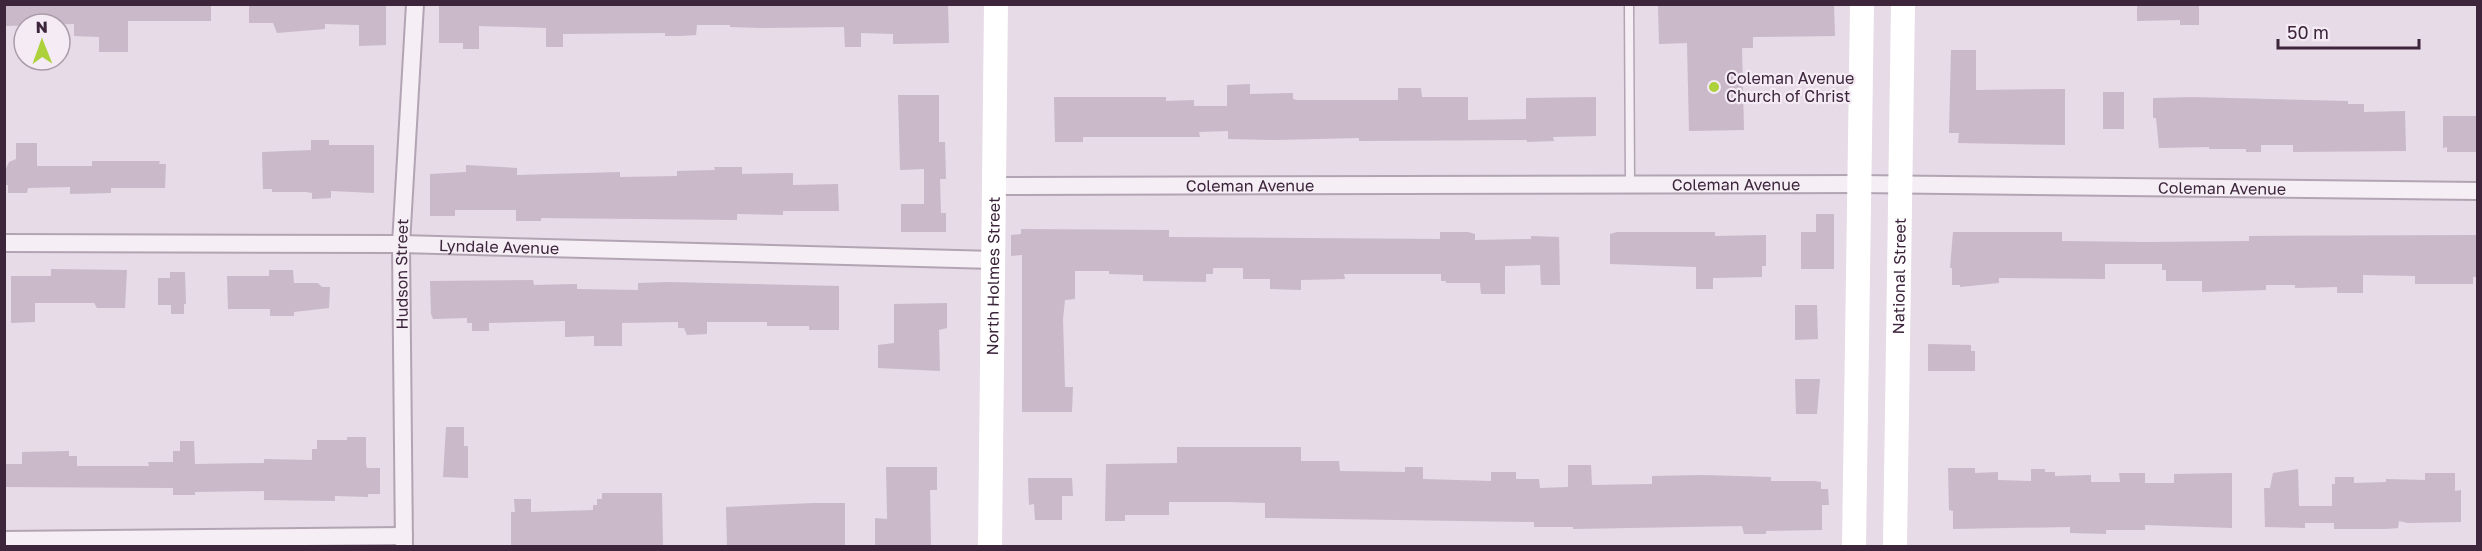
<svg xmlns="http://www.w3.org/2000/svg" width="2482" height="551" font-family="'Golos Text',sans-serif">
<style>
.building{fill:#c9b9c9}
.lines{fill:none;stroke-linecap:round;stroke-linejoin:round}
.lane-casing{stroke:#b3a4b3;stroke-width:11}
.street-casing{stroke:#b3a4b3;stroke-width:20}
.lane{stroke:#f5eef4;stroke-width:8}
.street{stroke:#f5eef4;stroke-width:16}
.secondary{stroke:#fff;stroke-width:24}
.poi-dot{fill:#acd13b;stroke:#f4ebf4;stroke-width:2}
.labels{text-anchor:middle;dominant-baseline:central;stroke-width:4.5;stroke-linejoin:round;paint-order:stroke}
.poi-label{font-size:16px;fill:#3d253c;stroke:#f4ebf4;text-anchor:start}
.street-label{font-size:16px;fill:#3d253c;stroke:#f4ebf4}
</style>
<rect width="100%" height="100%" fill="#e6dbe6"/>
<g class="building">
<path d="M4,4H211V21H128V52H99V37L74,36V24L4,26Z"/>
<path d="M249,4H386V45L359,46V25L325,24V29L277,33L273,23H249Z"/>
<path d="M439,4H948L949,43L893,44V34L861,33V47H845L844,27L761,28L730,27V25H697L696,35L681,36H665V33L563,34V47H546V28L479,26V49H463V43H439Z"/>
<path d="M1672,4H1834L1835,36L1753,37V48H1742L1744,130L1689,131L1687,43L1659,44L1658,6Z"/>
<path d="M2137,4L2199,5V25H2180V20L2137,21Z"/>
<path d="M1951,50H1976V90L2065,89V145L1958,143L1959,133H1949Z"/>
<path d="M1250,84V94L1293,93V99L1297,100H1398V88H1421L1422,97H1468V120L1526,119V98L1596,97V136L1553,137L1554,141L1527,142V140L1359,141V138L1276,140L1228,139V131L1199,132L1200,137H1083V142H1055L1054,97H1166V101L1194,100V106H1227V85Z"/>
<rect x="2103" y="92" width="21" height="37"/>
<path d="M898,95H939V142H945L946,179H940L941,213H946V232H901V204H924V169L900,170Z"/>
<path d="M2192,97L2348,101V104H2364V112L2405,111L2406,151L2293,152V145H2261V152H2246V149H2209V147L2159,148L2156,118H2153V98Z"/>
<path d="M2443,116H2478V152H2447V147L2443,148Z"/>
<path d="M311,140H329V145H374V193L331,191V198L312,199V193L306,192H272V189H263L262,152L311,150Z"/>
<path d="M16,143H37V166H92V161H160L159,164H166L165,188H111V193L70,194V187L28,188L27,193H8V185H4V173L9,162L16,159Z"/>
<path d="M466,165L517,168V175L620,172V177L677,176V171L715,170L714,167H742V174L793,173V185L838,184L839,211H783V215L737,214V220L541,218V221H516V210H455V216H430V174L466,172Z"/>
<path d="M1816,214H1834V269H1801V232H1816Z"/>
<path d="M1021,229L1169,230V237L1440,239V232H1468L1475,234V240L1531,239V236L1559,237L1560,285H1541L1540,265L1505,266V294H1481L1480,283H1446V281H1441V274H1344L1345,279L1301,280V290L1270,289V279H1243V268H1213V274H1206V282L1143,281V275L1109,274V271H1075V299L1065,300L1063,319L1065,387H1073L1072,412H1022V255L1011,256V235L1021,234Z"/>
<path d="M1617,232H1715V236L1766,235V266H1762V277L1713,278V289H1696V267L1610,264V234Z"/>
<path d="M1953,232H2062V241L2147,242L2249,241V236L2478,235V277H2473V284H2415V276L2363,275V293H2337V287L2295,288V285H2266V290L2202,292V281H2166V270H2162V264H2105V279L1999,278V283L1960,287V285H1952V268H1950Z"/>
<path d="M51,269L127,270L125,308H97L94,303H35V322L11,323V276H51Z"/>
<path d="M269,270H293L294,283H318L322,287H330L329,308L294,312V316H270V309H228L227,276H269Z"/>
<path d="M170,272H185L186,304H184V314H171V305H158V278H170Z"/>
<path d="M533,280L534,285L577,284V289L638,290V283L669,282L839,286V330H809V326H767V322H707V334L687,335L684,328H678V322L622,323V346H594V336L565,337V321L489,323V331H472V323H467V318L433,319L431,314L430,281Z"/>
<path d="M947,303V328L939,330L940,371L878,368V345L894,343V304Z"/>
<path d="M1795,305H1817L1818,339L1795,340Z"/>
<path d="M1928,344L1971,345V351H1975V371H1928Z"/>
<path d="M1795,379H1820L1817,414H1796Z"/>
<path d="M446,427H464V446H468V478L443,477Z"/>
<path d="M347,437H366V464L367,468H380V494H368V497L335,496V501L264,500V491L195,492V495H173V488L5,487V464H22V452L69,451V456H77V466H149L148,462H173V451H180V441H194L195,464L264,463V459L312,460V449H317V440H347Z"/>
<path d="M1177,447H1301V461H1339L1340,471L1405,472V467H1423V479L1491,481V472H1516V479H1539L1540,488L1568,487V465H1591L1592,485L1652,484V476L1702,475L1771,477V481H1814L1821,482V489H1828L1829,505H1822V530L1766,531V534H1744L1742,526L1573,529V527H1534V522L1265,518V503L1226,502H1169V515H1125V521H1105L1106,464L1177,463Z"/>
<path d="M886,467H937V490H930L931,546H875V518L887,519V514Z"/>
<path d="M1948,468H1975V473L1998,472V480L2031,481V469H2045V472H2055V476L2091,475V482H2120L2119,473H2145V483H2174V474L2232,473V528L2145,525V530H2106V534L2070,533V527L1953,529V511L1949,510Z"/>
<path d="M2298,469L2299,506H2332V484H2335V477H2354V483L2386,482V479L2425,480V473H2455V491L2461,490V522L2408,523L2399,521L2398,528L2386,529H2334V523H2305V528L2265,527L2264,488H2270L2273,473Z"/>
<path d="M1028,478H1072L1073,496H1062V520H1035L1034,504L1029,505Z"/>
<path d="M602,493H662L663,546H511V512H515L514,499H531V512L593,510V505H597V499H602Z"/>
<path d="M814,503H845V546H727L726,507Z"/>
</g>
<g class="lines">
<defs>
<path id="lane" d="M1629,4L1630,185"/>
<g id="street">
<path id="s1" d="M995,186L1858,184L2478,191"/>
<path id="s2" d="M4,243L401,244L994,260"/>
<path d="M4,540L404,536"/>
<path id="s3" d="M404,546L401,244L415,4"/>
</g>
</defs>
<use href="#lane" class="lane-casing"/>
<use href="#street" class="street-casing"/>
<use href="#lane" class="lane"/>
<use href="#street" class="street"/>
<g class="secondary">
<path id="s4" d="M990,546L996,4"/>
<path d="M1854,546L1862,4"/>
<path id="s5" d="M1895,546L1903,4"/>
</g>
</g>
<circle class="poi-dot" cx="1714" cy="87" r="6"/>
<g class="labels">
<g class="poi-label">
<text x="1726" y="78">Coleman Avenue<tspan x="1726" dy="18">Church of Christ</tspan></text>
</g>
<g class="street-label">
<text stroke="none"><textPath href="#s1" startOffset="741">Coleman Avenue</textPath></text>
<text stroke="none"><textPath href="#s1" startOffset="255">Coleman Avenue</textPath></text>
<text stroke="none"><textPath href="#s1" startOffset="1227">Coleman Avenue</textPath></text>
<text stroke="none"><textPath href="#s2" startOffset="495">Lyndale Avenue</textPath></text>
<text stroke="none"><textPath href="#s3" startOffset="272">Hudson Street</textPath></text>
<text stroke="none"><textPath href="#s5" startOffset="270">National Street</textPath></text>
<text stroke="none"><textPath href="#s4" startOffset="270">North Holmes Street</textPath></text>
</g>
</g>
<rect width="2482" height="551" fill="none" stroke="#3d253c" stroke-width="12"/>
<g transform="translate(42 42) rotate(359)"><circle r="28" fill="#f4ebf4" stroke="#ab9caa" stroke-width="1.5"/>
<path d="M0-4.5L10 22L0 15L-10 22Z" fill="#acd13b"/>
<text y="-9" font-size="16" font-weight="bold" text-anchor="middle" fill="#3d253c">N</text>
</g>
<path d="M2278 39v9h141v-9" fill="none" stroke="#3d253c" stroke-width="3"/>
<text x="2287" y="39" font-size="18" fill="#3d253c" stroke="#f4ebf4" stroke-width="4.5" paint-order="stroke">50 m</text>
</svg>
